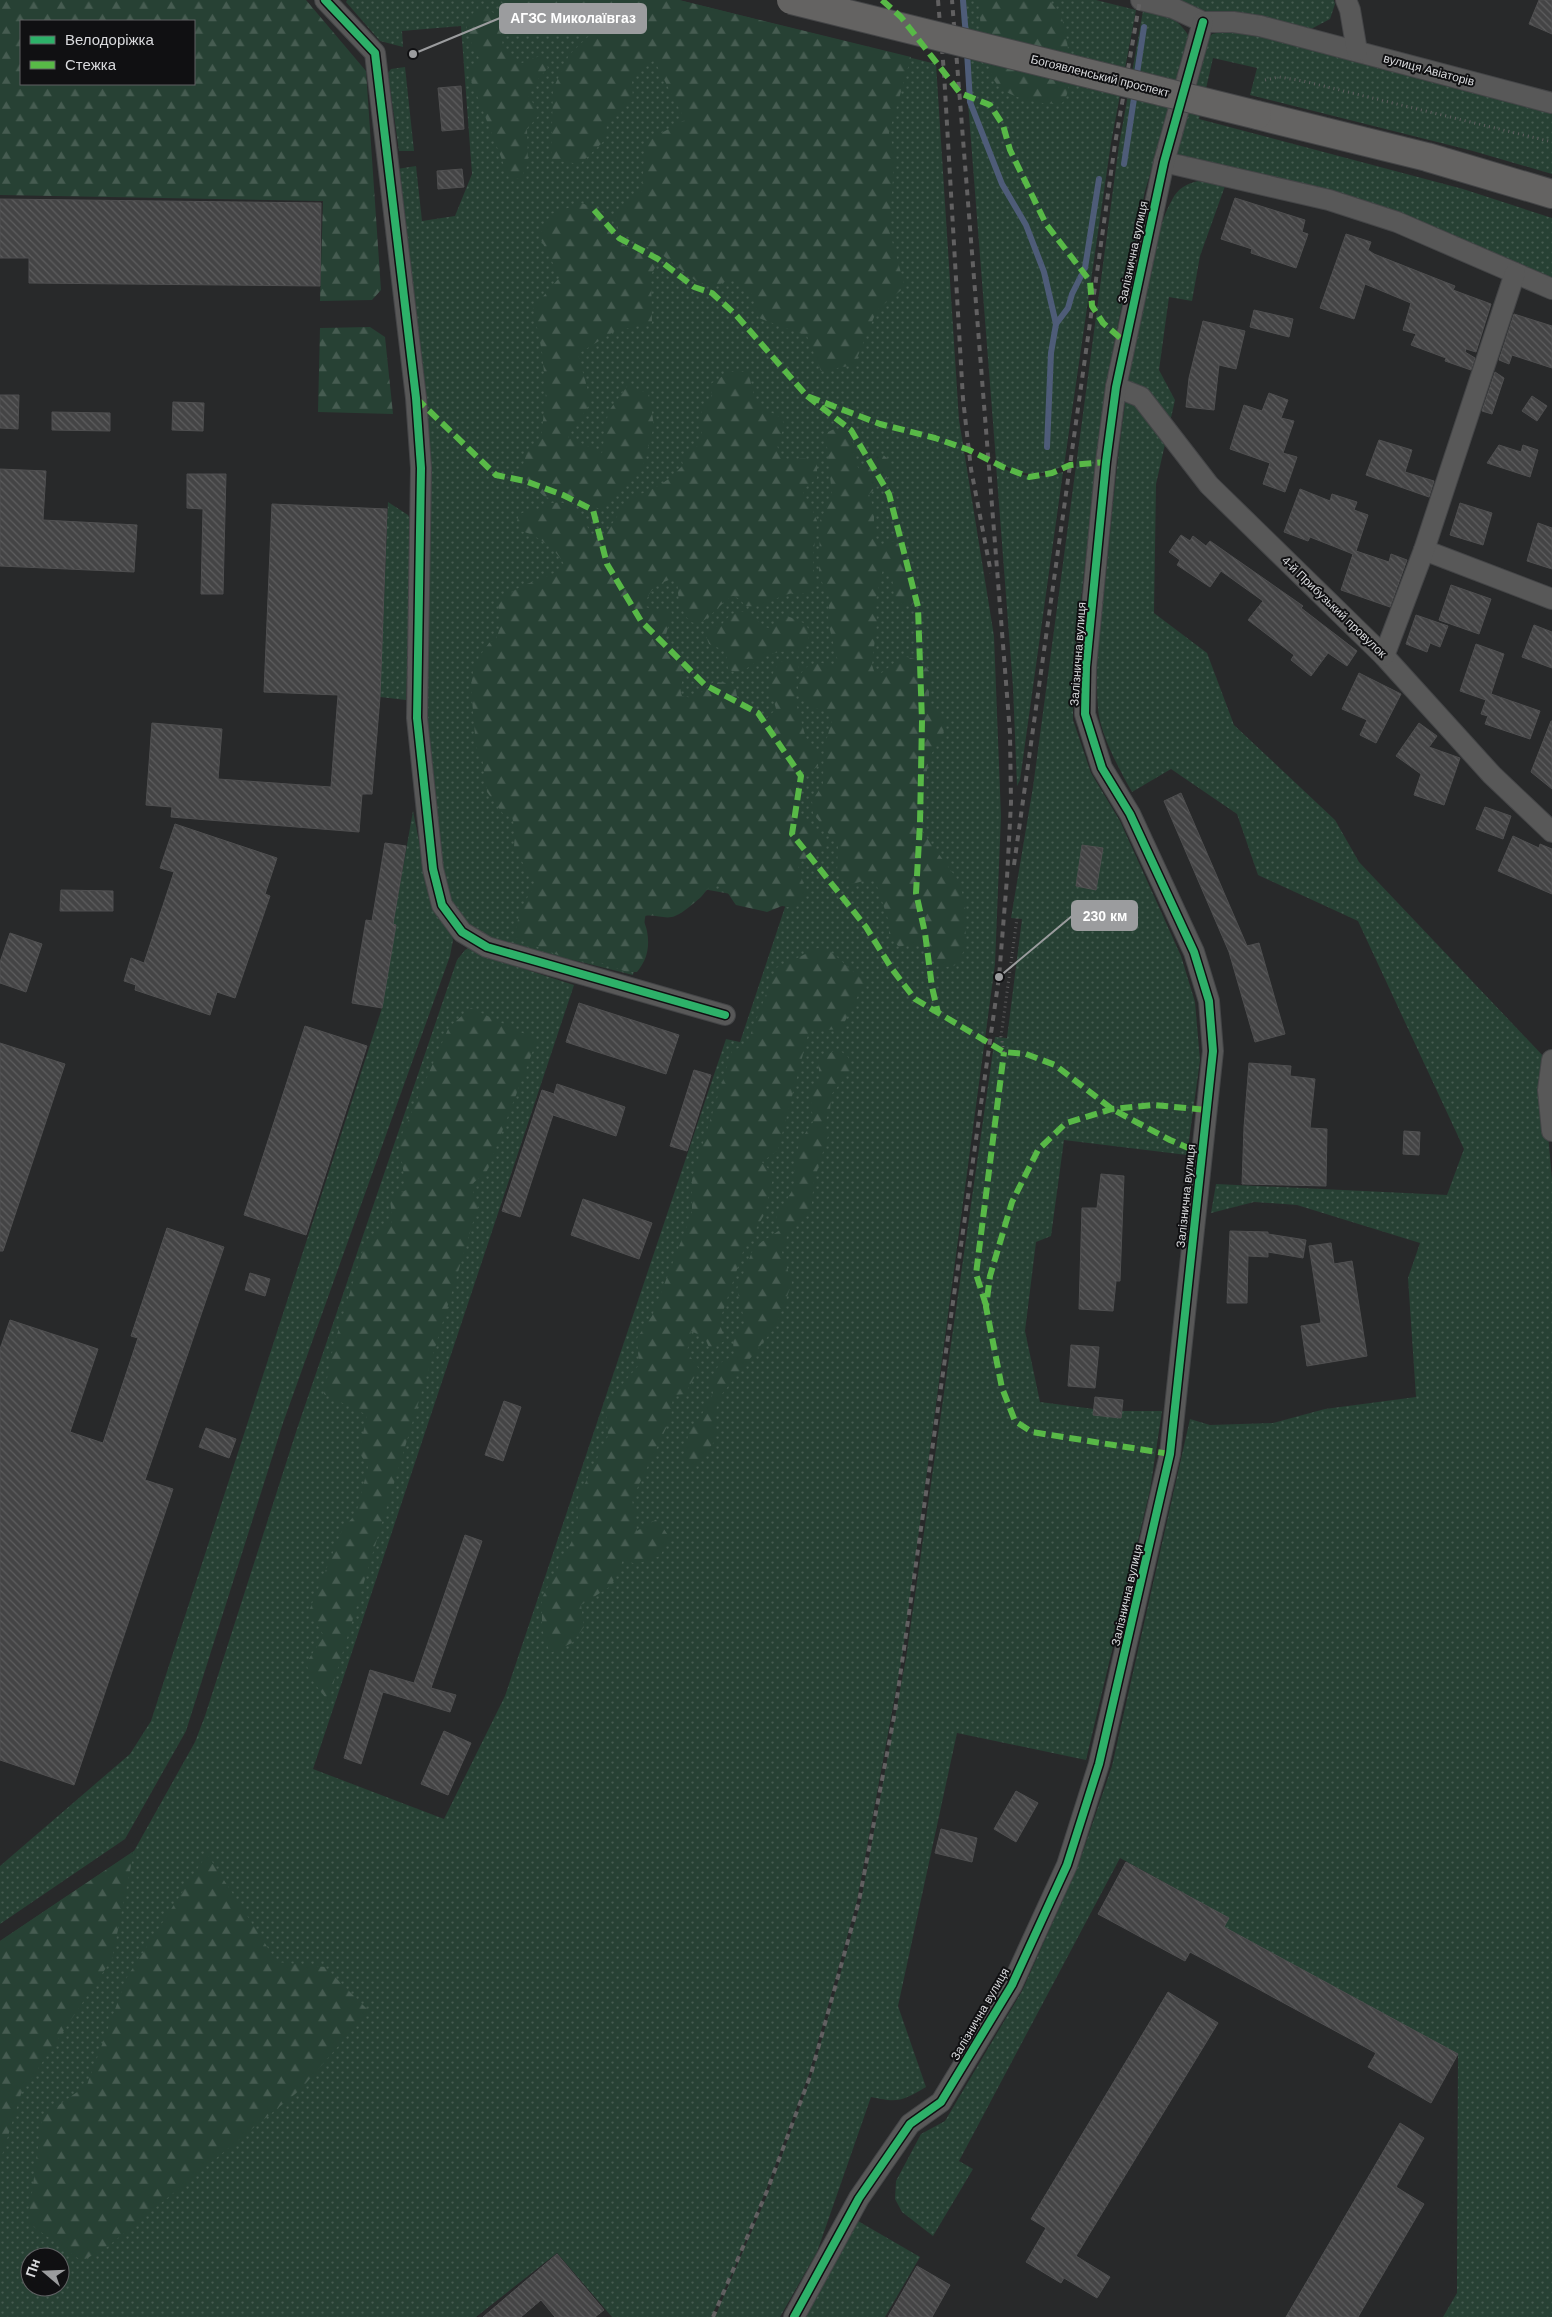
<svg xmlns="http://www.w3.org/2000/svg" width="1552" height="2317" font-family="Arial,sans-serif">
<style>
.grass{fill:url(#grass-dots);fill-rule:evenodd}
.forest{fill:url(#forest-firs);fill-rule:evenodd}
.lines{fill:none;stroke-linecap:round;stroke-linejoin:round}
.stream{stroke:#4e5c78;stroke-width:6}
.building{fill:url(#building-back-hatch);stroke:#4f4f50}
.minor-casing{stroke:#444547;stroke-width:22}
.secondary-casing{stroke:#444547;stroke-width:30}
.path{stroke:#5e5d5e;stroke-width:3;stroke-dasharray:1 4;stroke-linecap:butt}
.minor{stroke:#585858;stroke-width:20}
.secondary{stroke:#646362;stroke-width:28}
.rail{stroke:#616061;stroke-width:4;stroke-dasharray:6 6;stroke-linecap:butt}
.secondary-bridge-casing{stroke:#444547;stroke-width:30;stroke-linecap:butt}
.secondary-bridge{stroke:#646362;stroke-width:28}
.quiet{stroke:#58b947;stroke-width:6;stroke-dasharray:12 6;stroke-linecap:butt}
.cycleway-casing{stroke:#101012;stroke-width:11}
.cycleway{stroke:#2db169;stroke-width:8}
.labels{text-anchor:middle;dominant-baseline:central;stroke-width:4;stroke-linejoin:round;paint-order:stroke}
.street-label{font-size:12px;fill:#d9dadd;stroke:#101012}
.leader{fill:none;stroke:#9b9c9e;stroke-width:2}
.callout-dot{fill:#9b9c9e;stroke:#101012;stroke-width:2}
.callout{fill:#9b9c9e;stroke:#9b9c9e;stroke-width:2}
.callout-label{font-size:14px;text-anchor:middle;font-weight:bold;fill:#fff}
</style>
<defs>
<pattern id="grass-dots" width="8" height="8" patternUnits="userSpaceOnUse" patternTransform="scale(1.25)"><rect width="8" height="8" fill="#274134"/><path d="M2 2h.1M6 6h.1" fill="none" stroke="#465c51" stroke-width="1.8" stroke-linecap="round"/></pattern>
<pattern id="forest-firs" width="22" height="20" patternUnits="userSpaceOnUse" patternTransform="scale(1.25)"><rect width="22" height="20" fill="#274134"/><path d="M5 1l3.5 6h-7zM16 11l3.5 6h-7z" fill="#465c51"/></pattern>
<pattern id="building-back-hatch" width="6" height="6" patternUnits="userSpaceOnUse" patternTransform="scale(1.25)"><rect width="6" height="6" fill="#444445"/><path d="M-1 5l2 2M0 0l6 6M5-1l2 2" fill="none" stroke="#5e5e5f"/></pattern>
</defs>
<rect width="100%" height="100%" fill="#28292a"/>
<g class="grass">
<path d="M347,0H679L936,64L959,420L994,636L1001,816L995,964L902,1658L857,1901L809,2074L766,2190L733,2271L711,2317H612L557,2253L476,2317H0V1941L134,1851L195,1742L205,1716L297,1429L457,960L465,950L470,947L487,957L574,985L313,1769L444,1819L505,1696L726,1039L740,1042L786,904L653,880L633,975L489,939L464,923L450,900L440,869L426,719L397,169L416,166L422,221L455,216L472,174L461,26L402,31L403,47L380,41L346,2ZM30,2257H60V2287H30Z"/>
<path d="M960,0H1096L1136,10L1111,143L1064,466C1036,478 1022,476 996,461Z"/>
<path d="M1174,0H1334L1335,4L1330,19L1311,29L1301,28L1206,11Z"/>
<path d="M1143,11C1168,17 1178,16 1191,40L1145,191L1106,384L1073,667V720L1091,773L1120,821L1181,956L1195,1002L1200,1060L1187,1155L1064,1140L1051,1236L1036,1242L1025,1331L1040,1402L1094,1409L1093,1415L1121,1418L1122,1411H1162L1150,1490L1086,1760L957,1733L898,2006L926,2087C902,2101 898,2103 871,2097L817,2252L780,2317H715L769,2191L812,2074L861,1901L906,1658L995,1037L1007,1038L1022,919L1011,918L1033,787L1119,145Z"/>
<path d="M1222,32H1258L1552,113V174L1473,151L1250,95L1257,68L1213,58L1199,119L1463,189L1552,218V283L1178,154L1176,151L1206,42L1212,34Z"/>
<path d="M405,67L414,151H399L388,73L391,69Z"/>
<path d="M1198,181L1225,186L1200,256L1192,301L1169,297L1159,370L1175,400L1156,484L1154,613L1207,653L1234,725L1335,820L1359,862L1547,1060L1544,1090L1552,1179V2317H1443L1457,2293L1458,2054L1224,1927L1229,1918L1120,1858L959,2161L973,2169L933,2236L902,2212L895,2199L896,2181L921,2134L945,2121L1022,1991L1078,1866L1112,1766L1190,1419L1210,1425L1273,1423L1325,1409L1416,1397L1408,1278L1420,1243L1297,1205L1254,1202L1211,1213L1216,1184L1447,1195L1464,1149L1358,921L1258,875L1237,814L1171,769L1132,792C1120,771 1100,734 1098,709C1094,658 1103,606 1108,555C1117,461 1127,367 1149,275C1155,250 1159,223 1172,200C1178,188 1186,184 1198,181Z"/>
<path d="M996,465C1019,477 1038,479 1063,472L1020,780L1017,786L1013,687Z"/>
<path d="M388,502L408,515L413,525L406,700L380,697Z"/>
<path d="M413,811L425,871L451,933L453,940L450,956L283,1423L186,1731L125,1839L0,1924V1866L130,1754L151,1721L382,1008L396,925L393,924Z"/>
<path d="M858,2221L920,2257L885,2317H805Z"/>
</g>
<g class="forest">
<path d="M0,0H306L366,71L381,290L372,300L320,301L323,201L0,195ZM21,21H194V84H21Z"/>
<path d="M494,0H679L911,57L889,133L895,153L889,230L905,287L877,310L854,365L821,371L807,336L759,318L752,294L731,279L714,287L696,281L661,254L619,232L615,212L642,191L645,142L685,120L654,60L632,79L633,101L608,120L604,141L580,164L551,160L553,89L569,55L593,32Z"/>
<path d="M980,0H1049C1054,6 1059,12 1062,19C1068,35 1075,92 1062,103C1045,106 1006,98 996,83C985,67 978,20 980,0Z"/>
<path d="M480,6L500,16L503,49L522,63L542,55L548,68L526,92L540,114L527,129L528,165L520,179L509,178L471,80L470,71L479,58C468,35 458,25 480,6Z"/>
<path d="M582,203L609,215L618,242L658,262L651,275L652,323L615,331L578,354L591,402L568,437L602,453L608,412L628,385L649,394L654,426L643,466L602,509L545,497L520,474L528,449L541,439L546,393L542,352L533,308L560,277L539,236L551,214Z"/>
<path d="M370,327L385,337L393,414L318,412L320,328Z"/>
<path d="M729,372H748C752,384 752,399 764,408C772,414 781,415 785,425L777,445L781,458C794,461 804,456 817,462V478L805,488L803,495L813,511L817,521L813,558L815,584L811,589L802,594C781,589 770,609 745,606L740,599L733,596C718,602 698,641 684,613C679,602 677,594 678,582L672,579C658,583 646,591 646,607L653,610L667,609L672,613L665,638C671,648 683,656 684,669C685,678 678,687 682,696C697,701 703,689 714,682L730,683L736,689L737,697L747,703L758,718L766,719L776,709C775,702 770,697 770,690C770,674 779,652 797,662L799,668L796,675L795,700L806,738L820,756L818,766L814,769H801L798,773C799,789 792,806 802,819C812,831 827,829 826,848C816,854 806,857 798,864C800,880 814,895 794,908L782,906L767,912L736,905C732,900 727,890 722,887C710,881 707,891 700,898C694,903 683,913 675,916C666,920 655,914 645,916C643,923 646,925 647,931C650,947 647,960 637,972H627L596,961L568,959L515,938C516,918 524,900 536,885L514,848L515,829L512,817L504,815L487,792L482,756L476,747L471,687L474,664L489,643L496,639L501,625L498,604C521,579 541,584 565,566C557,550 538,535 521,531L517,521L519,515C528,509 532,511 541,508C544,506 547,503 551,503C575,499 587,516 590,537L599,540C611,528 618,512 631,500C638,494 647,492 656,487C666,482 676,473 683,465L681,457L699,445L703,439L699,419L703,408C713,404 711,392 712,383Z"/>
<path d="M834,429H841L851,438L855,447L853,458L859,469L874,456L882,454C890,459 891,467 889,476L869,494L874,510V540L878,546L892,541L901,545L916,587L917,599L911,606L898,603C890,593 897,581 887,569H883L875,603L877,621L872,665L875,674L879,675L899,659L907,657L919,660L929,671V702L945,721L943,735L929,758L918,826L958,880L965,902L966,946L960,959L954,966L944,967L933,956L930,949C919,944 911,943 899,947L889,936V922L876,883L871,879L852,884L842,878L837,872L838,846L813,813L812,801L823,784L824,748L833,717L829,711C819,710 807,707 801,697C793,683 801,665 817,663C822,662 828,665 833,666L838,662L828,622L830,590L824,588L819,573L820,521L832,495L826,437L828,432Z"/>
<path d="M746,611L765,627L772,629L777,621L785,615L806,624L810,633L808,641L799,650C786,651 771,652 760,659C748,666 742,677 728,669L726,651L709,644L706,636L711,629L722,624L731,614Z"/>
<path d="M818,948L829,950L865,982L841,1029L809,1031L778,1150L762,1162L774,1175L764,1215L744,1249L719,1323L726,1340L710,1350L705,1338L691,1331L687,1352L699,1369L685,1394L673,1395L671,1418L632,1499L637,1531L657,1519L670,1538L660,1556L636,1564L623,1560L611,1586L581,1605L584,1627L572,1643L550,1653L542,1629V1598L572,1541L578,1517L577,1500L608,1436L606,1408L611,1397L639,1365L637,1338L652,1316L692,1213V1178L732,1051L747,1044L776,968Z"/>
<path d="M471,1008L537,1040L487,1171L471,1185L478,1206L328,1701L312,1680L306,1663L324,1636L309,1611L343,1528L356,1514L368,1467L359,1452L367,1415L324,1394L333,1348L366,1240L392,1222L390,1197L406,1190L399,1141L449,1027Z"/>
<path d="M838,1049L848,1057L851,1070L831,1095L830,1111L823,1125L828,1136L814,1181L811,1213L789,1230L782,1252L792,1283L776,1326L722,1394L714,1414L715,1441L696,1464L688,1465L683,1457L690,1428L701,1416L713,1393L710,1380L720,1363L734,1355L733,1341L745,1323L737,1289L754,1247L780,1230L776,1218L796,1184C791,1159 798,1142 813,1122L810,1091L820,1081L818,1059Z"/>
<path d="M134,1851L112,1959L21,2094L0,2162V1941Z"/>
<path d="M207,1854L277,1962L325,1967L369,2011L300,2090L107,2247L82,2261L28,2223L42,2117L87,2085L127,1977Z"/>
</g>
<g class="lines">
<g class="stream">
<path d="M963,0L966,36"/>
<path d="M967,51L970,102L1002,184L1026,225L1044,272L1056,324"/>
<path d="M1136,80L1144,27"/>
<path d="M1124,164L1135,92"/>
<path d="M1085,268L1099,179"/>
<path d="M1047,447L1051,353L1056,324L1068,308L1072,294L1081,276"/>
</g>
</g>
<g class="building">
<path d="M1539,0H1552V34L1529,24Z"/>
<path d="M461,86L464,129L442,131L438,88Z"/>
<path d="M462,169L464,187L438,189L437,171Z"/>
<path d="M1235,198L1305,220L1302,232L1308,234L1296,268L1251,253L1252,249L1221,239Z"/>
<path d="M0,199L321,203L320,286L29,283V258H0Z"/>
<path d="M1346,234L1371,242L1368,250L1374,254L1455,286L1453,290L1491,304L1476,352L1466,349L1465,352L1475,358L1471,370L1445,361L1446,358L1411,345L1416,334L1403,330L1411,303L1365,284L1354,319L1320,308Z"/>
<path d="M1254,310L1293,319L1289,337L1250,327Z"/>
<path d="M1514,314L1552,326V368L1512,355L1509,364L1499,360Z"/>
<path d="M1203,321L1245,331L1236,369L1219,365L1214,410L1186,407L1189,378Z"/>
<path d="M1495,372L1504,378L1492,414L1482,411Z"/>
<path d="M1269,393L1288,400L1281,418L1294,421L1283,453L1297,457L1285,492L1263,484L1270,463L1230,449L1244,405L1262,411Z"/>
<path d="M0,395H19L18,429L0,428Z"/>
<path d="M1532,396L1547,406L1537,421L1522,411Z"/>
<path d="M173,402L204,403L203,431L172,430Z"/>
<path d="M52,412L110,413V431L52,430Z"/>
<path d="M1379,440L1412,450L1405,472L1434,481L1429,497L1366,475Z"/>
<path d="M1499,445L1521,452L1523,445L1538,450L1530,477L1487,463Z"/>
<path d="M0,469L46,471L43,520L137,525L134,572L0,566Z"/>
<path d="M187,474H226L223,594H201L203,509L187,508Z"/>
<path d="M1300,489L1330,501L1332,494L1357,502L1354,510L1368,515L1356,551L1389,562L1391,554L1407,560L1390,607L1341,590L1353,554L1310,537L1308,541L1284,532Z"/>
<path d="M1460,503L1492,513L1483,545L1450,535Z"/>
<path d="M272,504L387,509L380,697L372,794H362L359,832L171,817L172,807L146,805L152,723L222,729L218,779L331,787L338,695L264,692Z"/>
<path d="M1538,523L1552,528V569L1527,561Z"/>
<path d="M1181,535L1190,541L1193,536L1206,546L1210,541L1303,606L1301,608L1357,651L1347,666L1328,653L1311,676L1291,660L1294,655L1248,620L1263,601L1221,571L1210,587L1177,565L1180,560L1169,552Z"/>
<path d="M1451,585L1491,599L1479,634L1439,620Z"/>
<path d="M1416,615L1448,626L1440,647L1430,643L1427,652L1406,644Z"/>
<path d="M1534,625L1552,632V668L1522,657Z"/>
<path d="M1476,644L1504,654L1491,694L1540,711L1530,739L1485,724L1488,716L1481,714L1486,700L1460,691Z"/>
<path d="M1359,673L1401,694L1376,743L1360,735L1367,720L1342,709Z"/>
<path d="M1551,721H1552V789L1531,772Z"/>
<path d="M1419,723L1437,736L1429,747L1460,758L1444,805L1414,795L1421,774L1396,756Z"/>
<path d="M1181,793L1247,946L1259,943L1285,1034L1255,1042L1229,952L1164,801Z"/>
<path d="M1485,807L1511,816L1503,839L1476,829Z"/>
<path d="M175,824L277,858L265,894L270,896L235,998L217,992L210,1015L135,990L136,985L124,981L131,958L144,963L174,872L160,868Z"/>
<path d="M1513,836L1539,848L1540,844L1552,849V894L1498,871Z"/>
<path d="M385,843L406,846L393,924L396,925L382,1008L352,1003L366,920L372,921Z"/>
<path d="M1082,845L1103,848L1096,890L1076,886Z"/>
<path d="M61,890L113,891V911H60Z"/>
<path d="M10,933L42,944L26,992L0,983V962Z"/>
<path d="M579,1003L679,1035L666,1074L566,1042Z"/>
<path d="M305,1026L367,1046L306,1235L244,1215Z"/>
<path d="M0,1043L65,1064L3,1251H0Z"/>
<path d="M1249,1063L1291,1066L1290,1076L1315,1079L1310,1128L1327,1129L1326,1186L1242,1184L1244,1127Z"/>
<path d="M694,1070L711,1075L687,1151L670,1146Z"/>
<path d="M557,1084L625,1107L616,1136L553,1115L520,1217L502,1211L542,1090L554,1094Z"/>
<path d="M1404,1131L1420,1132L1419,1155L1403,1154Z"/>
<path d="M1101,1174L1124,1176L1120,1281H1116L1113,1311L1079,1309L1082,1208H1097Z"/>
<path d="M583,1199L652,1223L639,1259L571,1235Z"/>
<path d="M167,1228L224,1247L145,1480L173,1489L74,1785L0,1760V1349L10,1320L98,1349L70,1432L103,1443L138,1338L131,1336Z"/>
<path d="M1230,1231L1268,1232V1234L1306,1240L1303,1258L1268,1252V1257L1248,1256L1247,1303H1227Z"/>
<path d="M1331,1243L1334,1264L1352,1261L1367,1356L1307,1366L1301,1326L1321,1323L1309,1246Z"/>
<path d="M250,1273L270,1279L265,1296L245,1290Z"/>
<path d="M1071,1345L1099,1347L1095,1388L1068,1386Z"/>
<path d="M1095,1397L1123,1400L1121,1418L1093,1415Z"/>
<path d="M504,1401L521,1407L503,1461L485,1455Z"/>
<path d="M206,1428L236,1439L229,1458L199,1447Z"/>
<path d="M465,1535L482,1541L431,1688L456,1695L450,1712L383,1692L361,1764L344,1758L370,1670L414,1683Z"/>
<path d="M444,1731L471,1743L448,1795L421,1784Z"/>
<path d="M1016,1791L1038,1803L1016,1842L994,1829Z"/>
<path d="M941,1829L977,1838L972,1862L935,1853Z"/>
<path d="M1126,1862L1229,1918L1224,1927L1458,2054L1431,2103L1368,2067L1376,2053L1190,1952L1185,1961L1098,1914Z"/>
<path d="M1168,1992L1218,2023L1076,2256L1110,2277L1097,2298L1064,2278L1061,2283L1026,2262L1046,2228L1031,2219Z"/>
<path d="M1400,2123L1424,2138L1396,2187L1424,2204L1358,2317H1286Z"/>
<path d="M557,2254L604,2310L595,2317H555L541,2300L521,2317H483Z"/>
<path d="M917,2266L950,2285L932,2317H888Z"/>
</g>
<g class="lines">
<defs>
<g id="minor">
<path d="M325,0L375,53L416,398L421,468L417,718L433,869L442,905L462,932L487,947L725,1015"/>
<path d="M1141,0L1173,8L1203,22H1233L1260,26L1552,103"/>
<path d="M1346,0L1350,10L1357,51"/>
<path d="M1164,162L1329,200L1397,222L1552,289"/>
<path d="M1116,387L1141,397L1209,485L1384,656L1492,775L1552,832"/>
<path d="M1424,550L1552,599"/>
<path d="M1384,656L1424,550L1515,273"/>
<path d="M1552,1060L1548,1090L1552,1131"/>
<path d="M794,2317L859,2198L910,2124L941,2102L1012,1985L1067,1865L1099,1764L1170,1454L1213,1051L1209,1001L1194,952L1130,814L1102,768L1085,714L1086,667L1106,462L1116,387L1164,162L1203,22"/>
</g>
<path id="secondary" d="M1257,115L1427,157L1552,194"/>
</defs>
<use href="#minor" class="minor-casing"/>
<use href="#secondary" class="secondary-casing"/>
<g class="path">
<path d="M1265,80L1279,77L1303,81L1552,142"/>
<path d="M1004,1052L1001,1037L1017,918"/>
</g>
<use href="#minor" class="minor"/>
<use href="#secondary" class="secondary"/>
<g class="rail">
<path d="M938,0L944,73L963,399L971,469L991,573"/>
<path d="M1014,865L1115,144L1140,0"/>
<path d="M713,2317L767,2191L811,2074L859,1901L895,1712L999,977L1007,878L1011,803L1010,733L952,0"/>
</g>
<defs>
<path id="secondary-bridge" d="M791,0L1257,115"/>
</defs>
<use href="#secondary-bridge" class="secondary-bridge-casing"/>
<use href="#secondary-bridge" class="secondary-bridge"/>
<g class="quiet">
<path d="M882,0L901,17L960,93L990,105L1003,125L1010,150L1046,224L1090,281L1092,306L1103,323L1125,342"/>
<path d="M594,210L619,238L658,259L694,287L712,293L736,315L807,396L880,424L935,438L969,450L1003,467L1029,477L1052,473L1070,465L1106,462"/>
<path d="M807,396L851,430L889,494L918,607L922,721L920,823L916,893L925,933L932,987L938,1013"/>
<path d="M416,398L496,475L525,481L563,495L593,510L607,564L641,621L705,685L758,713L801,776L792,834L866,927L892,969L915,999L1004,1052L1026,1054L1055,1065L1112,1109L1170,1140L1202,1154"/>
<path d="M986,1305L976,1274L1004,1052"/>
<path d="M1170,1454L1032,1432L1015,1421L1002,1388L986,1307L990,1276L1012,1202L1038,1150L1066,1123L1112,1109L1154,1105L1207,1110"/>
</g>
<defs>
<g id="cycleway">
<path d="M325,0L375,53L416,398L421,468L417,718L433,869L442,905L462,932L487,947L725,1015"/>
<path d="M794,2317L859,2198L910,2124L941,2102L1012,1985L1067,1865L1099,1764L1170,1454L1213,1051L1209,1001L1194,952L1130,814L1102,768L1085,714L1086,667L1106,462L1116,387L1164,162L1203,22"/>
</g>
</defs>
<use href="#cycleway" class="cycleway-casing"/>
<use href="#cycleway" class="cycleway"/>
</g>
<g class="labels">
<g class="street-label">
<text transform="translate(1429 70) rotate(15)">вулиця Авіаторів</text>
<text transform="translate(1100 76) rotate(14)">Богоявленський проспект</text>
<text transform="translate(1133 252) rotate(-78)">Залізнична вулиця</text>
<text transform="translate(1334 607) rotate(44)">4-й Прибузький провулок</text>
<text transform="translate(1078 654) rotate(-86)">Залізнична вулиця</text>
<text transform="translate(1186 1196) rotate(-84)">Залізнична вулиця</text>
<text transform="translate(1127 1595) rotate(-77)">Залізнична вулиця</text>
<text transform="translate(980 2014) rotate(-60)">Залізнична вулиця</text>
</g>
</g>
<path class="leader" d="M413 54L500 18M999 977L1072 916"/>
<g class="callout-dot">
<circle cx="413" cy="54" r="5"/>
<circle cx="999" cy="977" r="5"/>
</g>
<g class="callout">
<rect x="500" y="4" width="146" height="29" rx="5"/>
<rect x="1072" y="901" width="65" height="29" rx="5"/>
</g>
<g class="callout-label">
<text x="573" y="23">АГЗС Миколаївгаз</text>
<text x="1105" y="921">230 км</text>
</g>
<rect x="20" y="20" width="175" height="65" fill="#101012" stroke="#606163"/>
<rect x="30" y="36" width="25" height="8" fill="#2db169" stroke="#606163"/>
<text x="65" y="45" font-size="15" fill="#d9dadd">Велодоріжка</text>
<rect x="30" y="61" width="25" height="8" fill="#58b947" stroke="#606163"/>
<text x="65" y="70" font-size="15" fill="#d9dadd">Стежка</text>
<g transform="translate(45 2272) rotate(289)"><circle r="24" fill="#101012" stroke="#606163"/>
<path d="M0-4L9 19L0 12L-9 19Z" fill="#9b9c9e"/>
<text y="-8" font-size="14" font-weight="bold" text-anchor="middle" fill="#d9dadd">Пн</text>
</g>
</svg>
